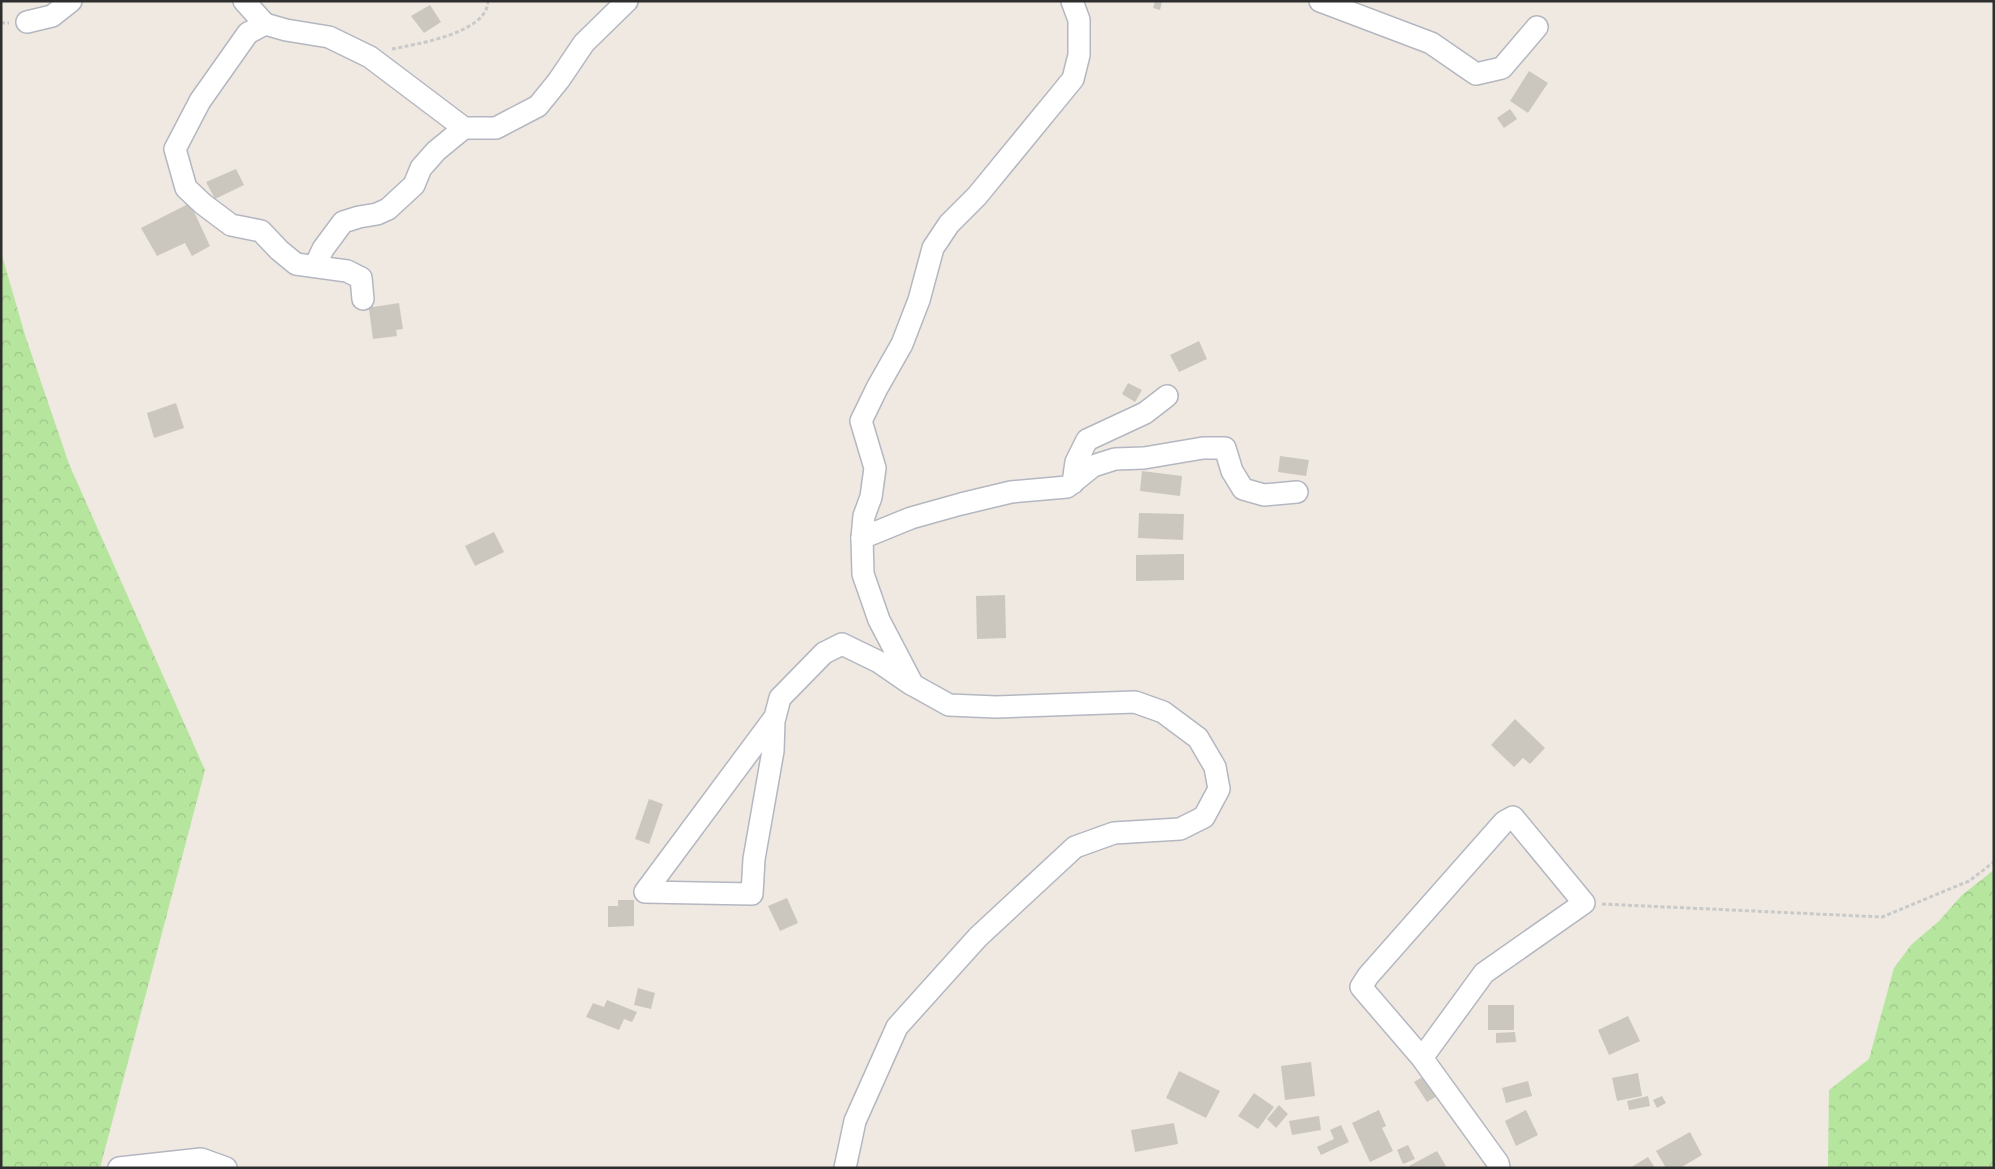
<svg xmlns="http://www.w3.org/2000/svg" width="1995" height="1169" font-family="'Archivo Narrow',sans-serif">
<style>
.forest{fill:url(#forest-crowns)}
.building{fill:#cbc7bf}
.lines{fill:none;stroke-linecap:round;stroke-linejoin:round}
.minor-casing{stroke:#b4b7c1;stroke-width:24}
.path{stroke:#c9c9c9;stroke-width:3;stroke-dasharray:4 2.5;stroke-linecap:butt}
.minor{stroke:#fff;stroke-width:21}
</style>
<defs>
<pattern id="forest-crowns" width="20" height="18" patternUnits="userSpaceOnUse" patternTransform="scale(1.25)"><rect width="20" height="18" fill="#b6e59e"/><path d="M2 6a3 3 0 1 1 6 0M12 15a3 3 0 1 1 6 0" fill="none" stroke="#9dc588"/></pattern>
</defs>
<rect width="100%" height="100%" fill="#efe9e1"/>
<g class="forest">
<path d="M1,252L25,335L69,464L205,770L100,1168H1Z"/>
<path d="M1994,870V1168H1828L1829,1090L1869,1059L1894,968L1911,945L1939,921L1962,895Z"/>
</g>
<g class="building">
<path d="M1155,1H1162L1160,10L1153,8Z"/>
<path d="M430,5L441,22L424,33L411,16Z"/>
<path d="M1529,71L1548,83L1528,113L1510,101Z"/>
<path d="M1510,109L1517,119L1504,128L1497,118Z"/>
<path d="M236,169L244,185L215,199L206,182Z"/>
<path d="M190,203L210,246L192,256L185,243L157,256L141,228Z"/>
<path d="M367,295L371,297L373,307L399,303L403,329L396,330L397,336L373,339Z"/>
<path d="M1199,341L1207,359L1179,372L1170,355Z"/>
<path d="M1128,383L1142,390L1135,402L1122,394Z"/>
<path d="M176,403L184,428L154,438L147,413Z"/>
<path d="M1280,456L1309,460L1306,476L1278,472Z"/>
<path d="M1142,471L1182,476L1180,496L1140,491Z"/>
<path d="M1139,513L1184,514L1183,540L1138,538Z"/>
<path d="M494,532L504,552L475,566L465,546Z"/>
<path d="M1184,554V580L1136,581V555Z"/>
<path d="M1005,595L1006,638L977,639L976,596Z"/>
<path d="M1515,719L1545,748L1530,764L1523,758L1514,767L1491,745Z"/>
<path d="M649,799L663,804L649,844L635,839Z"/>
<path d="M787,898L798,923L780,931L768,906Z"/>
<path d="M618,900H634V926L608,927V906H618Z"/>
<path d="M638,988L655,993L651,1009L634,1005Z"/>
<path d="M607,1000L637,1012L632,1022L624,1019L619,1030L586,1017L593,1003L604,1007Z"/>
<rect x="1488" y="1005" width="26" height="25"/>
<path d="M1628,1016L1640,1041L1609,1055L1598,1030Z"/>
<path d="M1515,1032L1516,1042L1496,1043V1033Z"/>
<path d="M1311,1062L1315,1096L1285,1100L1281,1066Z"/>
<path d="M1179,1071L1220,1091L1206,1118L1166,1098Z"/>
<path d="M1638,1073L1642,1096L1617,1101L1612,1078Z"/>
<path d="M1424,1076L1437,1096L1427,1102L1414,1082Z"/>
<path d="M1528,1081L1532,1096L1506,1103L1502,1088Z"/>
<path d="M1254,1093L1274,1107L1258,1129L1238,1116Z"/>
<path d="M1648,1096L1650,1106L1629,1110L1627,1101Z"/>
<path d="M1662,1096L1666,1103L1657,1108L1653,1100Z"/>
<path d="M1279,1105L1288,1114L1276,1128L1267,1119Z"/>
<path d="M1379,1110L1386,1126L1382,1128L1393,1151L1370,1162L1352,1123Z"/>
<path d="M1526,1110L1538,1135L1516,1146L1505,1121Z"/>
<path d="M1319,1116L1321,1130L1292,1135L1289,1121Z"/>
<path d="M1174,1123L1178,1144L1135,1152L1131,1130Z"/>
<path d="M1341,1125L1349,1142L1321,1155L1317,1147L1334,1139L1330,1130Z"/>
<path d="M1690,1132L1702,1155L1680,1168H1666L1656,1151Z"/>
<path d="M1408,1145L1415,1159L1403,1164L1397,1150Z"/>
<path d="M1437,1151L1447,1168H1410L1409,1166Z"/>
<path d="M1648,1157L1655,1168H1630Z"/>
</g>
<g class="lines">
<defs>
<g id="minor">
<path d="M244,1L265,24"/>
<path d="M1320,1L1431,43L1476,74L1502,68L1537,27"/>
<path d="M27,22L52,16L71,1"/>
<path d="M315,266L323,249L343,222L359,217L377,214L388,209L414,185L421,168L436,151L464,128"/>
<path d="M363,299L361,278L347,271L296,264L279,250L261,231L231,225L203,204L186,188L175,149L200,101L248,33L265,24L286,30L329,37L370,57L464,128H496L538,106L559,80L584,43L627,1"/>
<path d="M1073,483L1076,462L1087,440L1145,413L1167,396"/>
<path d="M862,538L911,518L961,504L1011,492L1067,487L1093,466L1115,459L1144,458L1203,448H1225L1232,471L1243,489L1264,495L1297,492"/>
<path d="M775,717L645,892L752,894L754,859L773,751L774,721L780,698L824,653L842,644L879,662L911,684"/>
<path d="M1422,1058L1484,973L1584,903L1513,817L1504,822L1368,976L1361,987L1422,1058L1498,1163L1499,1168"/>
<path d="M119,1168L201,1159L226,1168"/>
<path d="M845,1168L855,1121L897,1027L978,937L1075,847L1114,833L1180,829L1204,817L1219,789L1215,767L1198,738L1163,712L1135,702L996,707L949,705L913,685L879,620L863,574L862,538L864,516L871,497L875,468L861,421L877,388L902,344L919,300L933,248L949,224L977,196L1073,79L1079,55V20L1072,1"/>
</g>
</defs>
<use href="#minor" class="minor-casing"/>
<g class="path">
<path d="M1,23H9"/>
<path d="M392,49C415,44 487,34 488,1"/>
<path d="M1602,904L1882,917L1969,881L1994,862"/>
</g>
<use href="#minor" class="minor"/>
</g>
<rect width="1995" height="1169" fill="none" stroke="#2e2e2e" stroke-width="5"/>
</svg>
